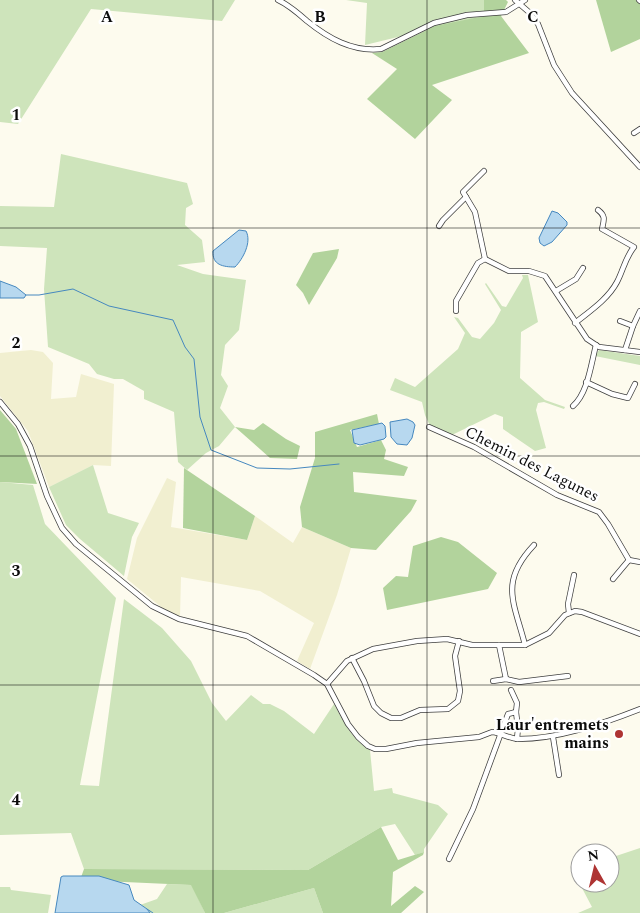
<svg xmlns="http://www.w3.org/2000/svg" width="640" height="913" font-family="Spectral,serif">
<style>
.farmland{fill:#f1efd0}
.green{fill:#cee4bb}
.forest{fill:#b2d39c}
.water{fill:#b7d8ef;stroke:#4688bf}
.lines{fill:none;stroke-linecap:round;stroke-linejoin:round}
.stream{stroke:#4688bf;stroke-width:1}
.minor-casing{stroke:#3f3f3f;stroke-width:6}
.minor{stroke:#fff;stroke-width:4.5}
.grid{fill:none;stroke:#0c0c0c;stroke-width:1;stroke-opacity:0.55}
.poi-dot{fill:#ae3433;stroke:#fff;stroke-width:2}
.labels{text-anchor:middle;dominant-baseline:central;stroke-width:5;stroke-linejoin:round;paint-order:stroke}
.street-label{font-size:16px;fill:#0c0c0c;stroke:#fff}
.poi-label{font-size:16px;font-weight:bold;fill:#0c0c0c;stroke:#fff;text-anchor:end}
.grid-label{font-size:16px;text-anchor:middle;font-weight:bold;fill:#0c0c0c;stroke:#fff;stroke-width:5;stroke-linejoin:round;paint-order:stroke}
</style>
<rect width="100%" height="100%" fill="#fdfbee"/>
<g class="farmland">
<path d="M31,350L43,352L53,363L51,399L76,397L81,374L114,384L111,466L93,465L49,487L28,431L0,396V353Z"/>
<path d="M167,478L176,482L171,527L247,540L255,516L293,543L302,527L351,548L337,595L310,669L297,661L314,623L260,591L181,577L180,617L166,611L127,579L137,538Z"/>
</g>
<g class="green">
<path d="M0,0H235L222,21L91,9L18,124L0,122Z"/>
<path d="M346,0H484V16L365,45L367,3Z"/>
<path d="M61,154L187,183L193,204L186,208L185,225L202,240L205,262L177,265L203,274L246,280L239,330L225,345L221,375L228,386L220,408L235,427L219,446L206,453L187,470L178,462L174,412L144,399V391L123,379H114L97,374L89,364L48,347L44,289L47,248L0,246V206L54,207Z"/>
<path d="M522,275H528L538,322L521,332L520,378L545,400L565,407L564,409L544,402L538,403L536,410L546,448L535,451L503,429V417L495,414L452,435L430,426L425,415L422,402L390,390L395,378L415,387L458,349L465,333L454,317L458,318L472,337L480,339L494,323L501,310L485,284L486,283L502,306L506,307L523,278Z"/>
<path d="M599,350L640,356V365L595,356Z"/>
<path d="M93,465L108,513L139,523L132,537L124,576L80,539L66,525L49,487Z"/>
<path d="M0,482L33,485L45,524L116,598L80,785L99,786L124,599L162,628L191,661L212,703L226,721L251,695L263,704H270L284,711L314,734L334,704C345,724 351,738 370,750L374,791L392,788L393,793L438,805L448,814L424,849V852L415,855L395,824L381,827L308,870L84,869L71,833L0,835Z"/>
<path d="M640,848V913H578L592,907L573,871L574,869L580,868V883H610V858Z"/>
<path d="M167,884L192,885L205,913H150L147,909L140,905L157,899Z"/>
<path d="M0,887H10L11,890L51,895L48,913H0Z"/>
<path d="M314,888L323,913H224Z"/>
</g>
<g class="forest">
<path d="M484,0H506L508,2L501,16L529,53L432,85L452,100L415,139L367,99L397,69L372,53L382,52L435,26L484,16Z"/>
<path d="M596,0H640V39L611,52Z"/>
<path d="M339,249L337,258L309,305L303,293L296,285L313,253Z"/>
<path d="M0,410L16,429L37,484L0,482Z"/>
<path d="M377,414L379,424L350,430L357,447L381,440L386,450L384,459L408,467L404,476L353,472L354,492L417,500L411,511L376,550L351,548L302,527L300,507L315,458V432Z"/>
<path d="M263,423L286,439L300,446L297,459L270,458L235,427L254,430Z"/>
<path d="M184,468L255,516L247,540L183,528Z"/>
<path d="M441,537L458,542L497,573L488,589L387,610L383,588L396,576L408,577L413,546Z"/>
<path d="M381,827L398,860L424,852L423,855L393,872L391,906L415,886L424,892L401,913H323L314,888L224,913H205L191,885L80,880L84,869L308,870Z"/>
</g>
<g class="water">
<path d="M552,211L558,213L567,222V225L552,242L544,246L540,243L539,238Z"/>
<path d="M239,230L246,231C252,242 243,259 235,267C223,267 212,265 213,251Z"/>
<path d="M0,281L16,287L26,295L24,298H0Z"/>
<path d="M407,419L413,422L415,425L412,438L407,445L397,444L391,437L390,422Z"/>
<path d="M382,423L385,426L386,437L384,439L360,445L354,443L352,430Z"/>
<path d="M63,876H99L129,885L134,900L147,909L150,913H55L61,877Z"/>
</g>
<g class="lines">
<g class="stream">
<path d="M26,295H39L73,289L109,306L173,320L185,347L194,359L200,417L211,450L257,468L290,469L339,464"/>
<path d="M147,909L153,913"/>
</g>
<defs>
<g id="minor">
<path d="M278,0C289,5 298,13 307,21C328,38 352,52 381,49L434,23L467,15L506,12L525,0"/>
<path d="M515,0L530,13L538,24L554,65L572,93L640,167"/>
<path d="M639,0L640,1"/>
<path d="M634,133L640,129"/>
<path d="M484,171L463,192L475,212L485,259"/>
<path d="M439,226L443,220L466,197"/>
<path d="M556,291L576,279L583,268"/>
<path d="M456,311V301L478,263L485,259L509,271H529L545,276L587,339L599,347L640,352"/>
<path d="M620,321L633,326L625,350"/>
<path d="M575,323C590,311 608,299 617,282C623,271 625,258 634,247L602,229C604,220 606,216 598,210"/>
<path d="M633,326L640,311"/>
<path d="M586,382L612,394L628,398L635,384"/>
<path d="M0,402L18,424L30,446L47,496L62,528L76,544L152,606L179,619L247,636L314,675L327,684L348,724L358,737L368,746L375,749H386L417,743L479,737L492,732C501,733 508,738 518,739C558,739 602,724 640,709"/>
<path d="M573,406C588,393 591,364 596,345"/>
<path d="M429,427L474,447L557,495L599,512L608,524L629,560"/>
<path d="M629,560L640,562"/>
<path d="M613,579L629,560"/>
<path d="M569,613L568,604L574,575"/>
<path d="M499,645L506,679"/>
<path d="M525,645C514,602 499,582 534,545"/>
<path d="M352,658L364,681L374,706L381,713L391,718H401L420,710L448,709L458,701L460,691L455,656L459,641"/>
<path d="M493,681L506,679L519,682L568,676"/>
<path d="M327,684L347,661L373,649L417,641L447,639L472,645H525L549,633L565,615L575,611L582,612L640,634"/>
<path d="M511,690L517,703L516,712"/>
<path d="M553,737L559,775"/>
<path d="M449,859L473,809L508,714L516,712L518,728L517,739"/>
</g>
</defs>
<use href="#minor" class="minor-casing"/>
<use href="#minor" class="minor"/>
</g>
<path class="grid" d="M213,0V913M427,0V913M0,228H640M0,456H640M0,685H640"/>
<circle class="poi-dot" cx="619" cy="734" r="5"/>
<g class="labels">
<g class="street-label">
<text transform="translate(532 464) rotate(27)">Chemin des Lagunes</text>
</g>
<g class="poi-label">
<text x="609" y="725">Laur'entremets<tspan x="609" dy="18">mains</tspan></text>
</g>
</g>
<g class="grid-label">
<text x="107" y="22">A</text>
<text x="320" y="22">B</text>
<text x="533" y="22">C</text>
<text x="16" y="120">1</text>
<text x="16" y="348">2</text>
<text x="16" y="576">3</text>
<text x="16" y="805">4</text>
</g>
<g transform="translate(595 868) rotate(352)"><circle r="24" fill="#ffffff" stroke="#9e9e9e"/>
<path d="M0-4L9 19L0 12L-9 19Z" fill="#ae3433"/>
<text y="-8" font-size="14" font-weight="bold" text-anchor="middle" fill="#0c0c0c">N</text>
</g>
</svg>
